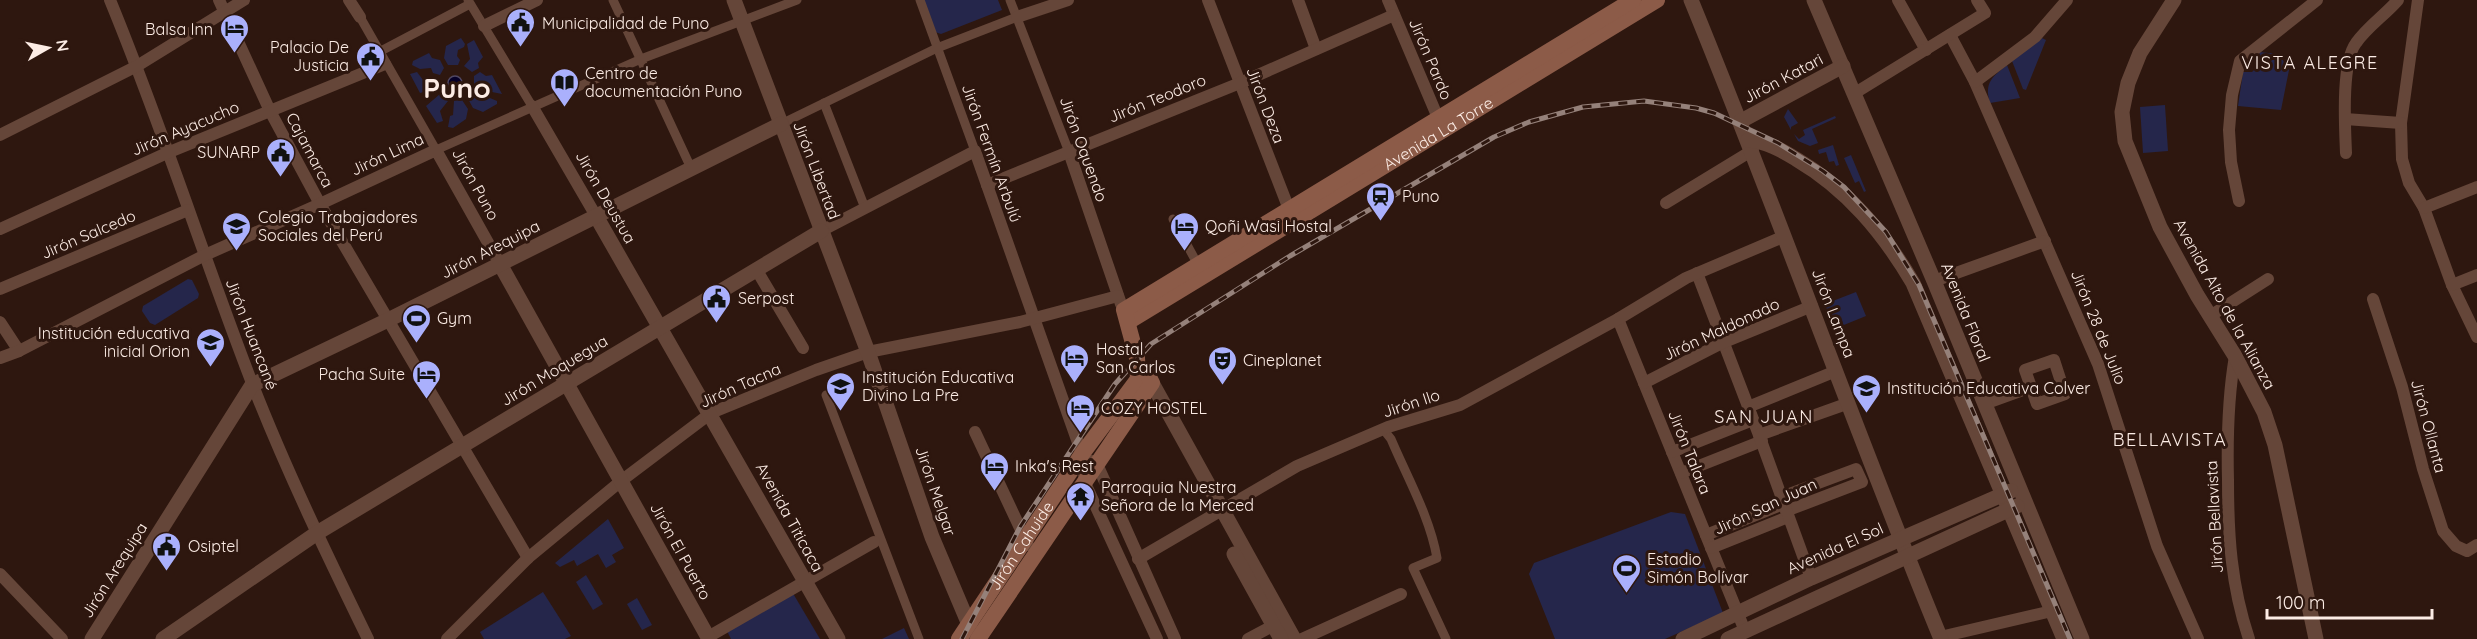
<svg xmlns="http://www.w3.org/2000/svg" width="2477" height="639" font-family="Quicksand,sans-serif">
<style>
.green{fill:#25264b}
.water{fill:#060029;stroke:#504761;stroke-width:1.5}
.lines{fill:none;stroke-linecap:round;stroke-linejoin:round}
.pedestrian{stroke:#654639;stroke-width:9}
.minor{stroke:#654639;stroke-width:12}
.tertiary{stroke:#654639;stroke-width:15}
.secondary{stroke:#8c5b48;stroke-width:16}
.rail-casing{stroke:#95817a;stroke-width:5}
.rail{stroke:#2e170f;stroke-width:3;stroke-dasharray:9;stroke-linecap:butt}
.labels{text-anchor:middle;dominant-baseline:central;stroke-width:6;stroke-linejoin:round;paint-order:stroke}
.poi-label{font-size:16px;fill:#fcece5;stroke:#2e170f;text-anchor:start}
.street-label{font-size:16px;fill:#fcece5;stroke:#2e170f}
.neighbourhood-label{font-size:18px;letter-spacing:1.5px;fill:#fcece5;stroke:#2e170f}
.town-label{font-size:28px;font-weight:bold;fill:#fcece5;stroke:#2e170f}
</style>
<rect width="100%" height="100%" fill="#2e170f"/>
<g class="green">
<path d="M923,0H998L1002,10L941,34L935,32Z"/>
<path d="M461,38L465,44L464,47L458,50L457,56L460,60L458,65H448L444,58L446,46Z"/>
<path d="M2042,38L2046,40L2026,90L2023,89L2012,61Z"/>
<path d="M474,40L483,57L478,63L479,68L472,72L464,66L470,59L467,44Z"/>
<path d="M2259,52L2279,54L2289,70L2281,110L2238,106L2243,72H2252L2262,62Z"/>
<path d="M429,53L432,58L440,60L444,68L440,75L433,73L431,68L420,69L412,65L413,61Z"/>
<path d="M2007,65L2020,98L1990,103C1984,83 1992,77 2007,65Z"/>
<path d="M417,72L423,80L429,81L430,78L437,80L438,90L430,93L427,91L420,93L410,74Z"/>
<path d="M480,72L486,76L492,75L502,94L492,92L491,88L484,87L481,90L474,84V76Z"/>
<path d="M471,92L477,93L479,98L485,100L490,98L497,101V104L483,112L473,108L467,97Z"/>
<path d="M440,94L448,101L440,111L443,121L437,123L426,106Z"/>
<path d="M462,100L468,109L466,119L453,128L448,127L450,116L453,115L454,101Z"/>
<path d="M2165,105L2168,151L2143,153L2140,107Z"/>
<path d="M1788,109L1798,123L1791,127V130L1784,117Z"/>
<path d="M1835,116L1836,118L1812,129L1818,143L1810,146L1798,141L1794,134L1799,139L1805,135L1803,130Z"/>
<path d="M1833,145L1839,165L1836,166L1834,161L1829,162L1826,152L1819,154L1818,150Z"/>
<path d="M1851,155L1866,191L1864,192L1859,181L1855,183L1844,158Z"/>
<path d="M188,279L192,280L199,294L198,298L155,325L150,323L142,311L143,306Z"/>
<path d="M1856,292L1866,316L1834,329L1825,304Z"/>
<path d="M1671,512L1685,514L1723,613L1665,639H1555L1529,574L1534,563Z"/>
<path d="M608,519L624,548L612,555L616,562L606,568L598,554L577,566L574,560L560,567L555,563Z"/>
<path d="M586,575L603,604L593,610L576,582Z"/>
<path d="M791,590L820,639H731L726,629Z"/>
<path d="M543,592L571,636L565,639H484L480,632Z"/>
<path d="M637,598L652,625L642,630L627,604Z"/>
<path d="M904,628L909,639H882Z"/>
</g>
<circle class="water" cx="455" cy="83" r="7"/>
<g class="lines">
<g class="pedestrian">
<path d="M468,0L532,106"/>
<path d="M613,0L691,168"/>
<path d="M920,0L975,151"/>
<path d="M1010,0L1069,152"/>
<path d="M360,17L436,150L641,59L797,0"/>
<path d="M379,52L470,4"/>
<path d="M824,103L865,208"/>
<path d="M781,124L937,48L1017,17"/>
<path d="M1173,219L1198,265"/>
<path d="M826,395L919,639"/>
<path d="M1383,429L1391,439C1407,477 1430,517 1437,558L1413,568L1446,639"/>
</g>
<g class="minor">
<path d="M110,0C162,126 203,256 252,383C286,470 327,555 368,639"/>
<path d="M219,0L270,111L320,204L528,558"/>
<path d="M349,0L360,17"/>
<path d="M1208,0L1292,217"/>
<path d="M1298,0L1316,49"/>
<path d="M1388,0L1441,125"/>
<path d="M1898,0L1926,50"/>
<path d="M2418,0L2401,123L2402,159L2409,183L2424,208L2452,285L2477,337"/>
<path d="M1017,17L1068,0"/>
<path d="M484,26L537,0"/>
<path d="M1950,35L1975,82L2098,364L2157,546L2198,639"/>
<path d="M1975,82L2035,37L2067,0"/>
<path d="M1855,93L1985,13L1977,0"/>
<path d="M532,106L596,216"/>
<path d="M2345,119L2401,123"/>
<path d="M0,135L137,66L244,0"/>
<path d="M1069,152L1121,304"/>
<path d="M2346,153C2345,127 2341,63 2356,43C2367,27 2385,15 2398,0"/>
<path d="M987,185L1240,83L1394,15"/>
<path d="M2239,201L2231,162L2229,130L2232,95L2240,61L2317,0"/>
<path d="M1666,203L1753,150"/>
<path d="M2424,208L2477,187"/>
<path d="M0,229L167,153L385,64"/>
<path d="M821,231L975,151L1082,454L1085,483L1157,639"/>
<path d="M756,269L803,348"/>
<path d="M1697,273L1759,435"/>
<path d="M1934,281L2045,241"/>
<path d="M2452,285L2477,275"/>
<path d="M0,289L188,210"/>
<path d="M2373,299L2402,387L2423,469L2443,531L2456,546L2467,551L2477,545"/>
<path d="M2210,316L2268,279"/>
<path d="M1618,319L1745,631"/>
<path d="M0,322L19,351"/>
<path d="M2235,356C2228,397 2227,439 2228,480C2228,536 2231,585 2249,639"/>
<path d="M0,358L19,351L205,255L320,204L436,150L500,264"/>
<path d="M2054,360L2065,394L2037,404L2025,370Z"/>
<path d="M1644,383L1722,343L1812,306"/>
<path d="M1984,404L2031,387"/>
<path d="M1748,407L1836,371"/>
<path d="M975,432L1028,545"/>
<path d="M1672,452L1753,420"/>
<path d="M1092,461L1097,464L1175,639"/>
<path d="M1681,473L1762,441"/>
<path d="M1781,497L1856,469L1862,482L1786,511"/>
<path d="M1706,535L1783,504"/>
<path d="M1711,548L1788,517"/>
<path d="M1138,559L1297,466L1388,427L1460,405L1618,319L1686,278L1785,236"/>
<path d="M0,574L62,639"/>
<path d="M1811,578L1759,435L1849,403"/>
<path d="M708,637L874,542"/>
<path d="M1940,637L2052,611"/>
<path d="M447,639L528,558L621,481L711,413L816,370L868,352L1020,322L1118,296"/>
<path d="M1248,639L1280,622"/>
<path d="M1302,639L1401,594"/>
</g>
<g class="tertiary">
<path d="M734,0L868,352L932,537L973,634"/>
<path d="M1691,0C1778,212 1854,428 1941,639"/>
<path d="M1814,0L1934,281L2082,639"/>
<path d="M2174,0L2140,53L2128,83L2122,112L2125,141L2160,227L2197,295L2235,356L2264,412L2275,445L2316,639"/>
<path d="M1741,121L1843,66"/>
<path d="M1748,140C1767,142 1780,149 1796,159C1847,189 1883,232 1913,283L2064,639"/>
<path d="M596,216L838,639"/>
<path d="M500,264L709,639"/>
<path d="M1152,383L1294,639"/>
<path d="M1234,554L1281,639"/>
<path d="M92,639L252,385L388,320L781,124"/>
<path d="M163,639L317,533L821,231"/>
<path d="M1683,639L1811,578L2011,491"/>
<path d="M1728,639L2017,506"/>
</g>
<g class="secondary">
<path id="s1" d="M1128,322L1657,0"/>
<path d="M1138,379L1137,358L1124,310L1633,0"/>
<path id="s2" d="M959,639L1082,454L1138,379L1146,373"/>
<path d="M978,639L1152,383L1147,373L1139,367"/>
</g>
<defs>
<path id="rail" d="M962,639L1020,527L1115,384L1151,344L1290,256L1494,137L1529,122L1583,107L1644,101L1696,108L1714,113L1778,143L1823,171L1844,187L1886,232L1919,285L2070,639"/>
</defs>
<use href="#rail" class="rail-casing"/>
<use href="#rail" class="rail"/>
</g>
<defs>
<symbol id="civic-pin" viewBox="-11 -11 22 30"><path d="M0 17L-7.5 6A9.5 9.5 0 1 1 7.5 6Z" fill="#aab0fc" stroke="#2e170f"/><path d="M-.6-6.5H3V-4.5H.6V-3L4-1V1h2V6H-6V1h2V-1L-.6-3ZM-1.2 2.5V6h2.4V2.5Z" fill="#111"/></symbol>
<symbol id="hotel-pin" viewBox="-11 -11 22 30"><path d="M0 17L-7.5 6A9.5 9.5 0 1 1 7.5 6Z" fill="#aab0fc" stroke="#2e170f"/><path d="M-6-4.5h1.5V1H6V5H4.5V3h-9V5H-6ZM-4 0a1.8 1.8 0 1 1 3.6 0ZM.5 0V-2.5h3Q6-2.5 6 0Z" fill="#111"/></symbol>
<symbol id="library-pin" viewBox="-11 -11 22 30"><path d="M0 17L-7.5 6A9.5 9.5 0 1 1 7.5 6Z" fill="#aab0fc" stroke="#2e170f"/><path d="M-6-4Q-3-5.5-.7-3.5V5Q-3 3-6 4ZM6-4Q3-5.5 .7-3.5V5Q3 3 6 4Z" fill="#111"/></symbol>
<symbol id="station-pin" viewBox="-11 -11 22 30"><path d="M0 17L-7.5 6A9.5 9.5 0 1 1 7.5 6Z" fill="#aab0fc" stroke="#2e170f"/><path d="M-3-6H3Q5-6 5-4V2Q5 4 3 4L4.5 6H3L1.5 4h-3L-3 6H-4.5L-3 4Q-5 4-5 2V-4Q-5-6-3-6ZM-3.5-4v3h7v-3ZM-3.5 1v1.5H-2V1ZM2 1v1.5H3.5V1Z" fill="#111"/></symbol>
<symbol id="university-pin" viewBox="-11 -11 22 30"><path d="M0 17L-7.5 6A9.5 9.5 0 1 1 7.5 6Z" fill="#aab0fc" stroke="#2e170f"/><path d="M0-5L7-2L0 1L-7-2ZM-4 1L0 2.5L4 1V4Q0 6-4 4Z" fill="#111"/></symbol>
<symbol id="stadium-pin" viewBox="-11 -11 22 30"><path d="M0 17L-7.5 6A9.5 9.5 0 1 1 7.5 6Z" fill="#aab0fc" stroke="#2e170f"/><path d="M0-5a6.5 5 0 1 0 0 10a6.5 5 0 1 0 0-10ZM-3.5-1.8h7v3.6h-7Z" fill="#111"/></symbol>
<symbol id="school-pin" viewBox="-11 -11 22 30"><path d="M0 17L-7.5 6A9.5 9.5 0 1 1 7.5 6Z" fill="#aab0fc" stroke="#2e170f"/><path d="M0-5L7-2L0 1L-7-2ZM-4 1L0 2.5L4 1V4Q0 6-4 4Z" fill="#111"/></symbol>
<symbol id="theatre-pin" viewBox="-11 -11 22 30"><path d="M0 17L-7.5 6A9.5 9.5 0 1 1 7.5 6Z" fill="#aab0fc" stroke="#2e170f"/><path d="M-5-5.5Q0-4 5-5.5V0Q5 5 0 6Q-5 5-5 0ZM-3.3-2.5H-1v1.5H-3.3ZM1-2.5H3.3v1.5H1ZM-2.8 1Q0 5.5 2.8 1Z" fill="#111"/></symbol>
<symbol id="temple-pin" viewBox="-11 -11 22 30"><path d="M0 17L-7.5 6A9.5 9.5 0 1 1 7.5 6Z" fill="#aab0fc" stroke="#2e170f"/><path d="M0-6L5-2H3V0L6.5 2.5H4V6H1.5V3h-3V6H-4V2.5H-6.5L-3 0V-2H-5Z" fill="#111"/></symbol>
</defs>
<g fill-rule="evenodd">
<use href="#civic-pin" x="504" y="6" width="33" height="45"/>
<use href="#hotel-pin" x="218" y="12" width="33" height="45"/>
<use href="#civic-pin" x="354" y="40" width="33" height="45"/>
<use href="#library-pin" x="548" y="66" width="33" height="45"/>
<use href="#civic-pin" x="264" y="136" width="33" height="45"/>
<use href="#station-pin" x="1364" y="180" width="33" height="45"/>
<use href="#university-pin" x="220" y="210" width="33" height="45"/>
<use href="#hotel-pin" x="1168" y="210" width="33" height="45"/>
<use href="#civic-pin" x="700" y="282" width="33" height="45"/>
<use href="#stadium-pin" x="400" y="302" width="33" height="45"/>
<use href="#school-pin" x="194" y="326" width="33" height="45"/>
<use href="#hotel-pin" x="1058" y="342" width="33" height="45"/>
<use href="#theatre-pin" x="1206" y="344" width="33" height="45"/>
<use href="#hotel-pin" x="410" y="358" width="33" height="45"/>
<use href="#school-pin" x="824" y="370" width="33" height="45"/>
<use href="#school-pin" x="1850" y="372" width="33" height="45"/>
<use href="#hotel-pin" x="1064" y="392" width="33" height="45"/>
<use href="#hotel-pin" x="978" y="450" width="33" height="45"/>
<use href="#temple-pin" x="1064" y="480" width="33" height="45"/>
<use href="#civic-pin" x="150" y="530" width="33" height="45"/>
<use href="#stadium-pin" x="1610" y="552" width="33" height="45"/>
</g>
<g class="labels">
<g class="poi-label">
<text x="542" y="23">Municipalidad de Puno</text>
<text x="213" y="29" text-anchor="end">Balsa Inn</text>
<text x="349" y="47" text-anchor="end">Palacio De<tspan x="349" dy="18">Justicia</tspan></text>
<text x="585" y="73">Centro de<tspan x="585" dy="18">documentación Puno</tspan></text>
<text x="260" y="152" text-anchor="end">SUNARP</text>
<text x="1402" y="196">Puno</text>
<text x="258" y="217">Colegio Trabajadores<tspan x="258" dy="18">Sociales del Perú</tspan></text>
<text x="1205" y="226">Qoñi Wasi Hostal</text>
<text x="738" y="298">Serpost</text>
<text x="437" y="318">Gym</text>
<text x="190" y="333" text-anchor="end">Institución educativa<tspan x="190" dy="18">inicial Orion</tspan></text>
<text x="1096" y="349">Hostal<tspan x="1096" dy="18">San Carlos</tspan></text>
<text x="1243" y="360">Cineplanet</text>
<text x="405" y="374" text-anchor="end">Pacha Suite</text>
<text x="862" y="377">Institución Educativa<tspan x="862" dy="18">Divino La Pre</tspan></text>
<text x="1887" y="388">Institución Educativa Colver</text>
<text x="1101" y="408">COZY HOSTEL</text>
<text x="1015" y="466">Inka's Rest</text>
<text x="1101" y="487">Parroquia Nuestra<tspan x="1101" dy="18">Señora de la Merced</tspan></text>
<text x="188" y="546">Osiptel</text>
<text x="1647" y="559">Estadio<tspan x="1647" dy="18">Simón Bolívar</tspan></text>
</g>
<g class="street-label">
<text transform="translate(1431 59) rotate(67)">Jirón Pardo</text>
<text transform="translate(1783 78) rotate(-28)">Jirón Katari</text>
<text transform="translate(1157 98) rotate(-22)">Jirón Teodoro</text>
<text transform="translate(1266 105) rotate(69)">Jirón Deza</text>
<text transform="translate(185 128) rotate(-23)">Jirón Ayacucho</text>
<text stroke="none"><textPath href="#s1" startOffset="363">Avenida La Torre</textPath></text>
<text transform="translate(1084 149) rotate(70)">Jirón Oquendo</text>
<text transform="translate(310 150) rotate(62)">Cajamarca</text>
<text transform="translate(992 153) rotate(70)">Jirón Fermín Arbulú</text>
<text transform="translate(387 154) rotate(-25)">Jirón Lima</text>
<text transform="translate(817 170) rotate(69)">Jirón Libertad</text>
<text transform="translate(476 184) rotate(61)">Jirón Puno</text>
<text transform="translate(606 197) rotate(60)">Jirón Deustua</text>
<text transform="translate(88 234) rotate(-23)">Jirón Salcedo</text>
<text transform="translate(490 249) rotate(-27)">Jirón Arequipa</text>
<text transform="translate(2225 304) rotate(61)">Avenida Alto de la Alianza</text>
<text transform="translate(1966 312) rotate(68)">Avenida Floral</text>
<text transform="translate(1834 313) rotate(69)">Jirón Lampa</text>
<text transform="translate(2099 327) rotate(68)">Jirón 28 de Julio</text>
<text transform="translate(1721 329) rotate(-25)">Jirón Maldonado</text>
<text transform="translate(252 334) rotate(69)">Jirón Huancané</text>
<text transform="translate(554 370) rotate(-31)">Jirón Moquegua</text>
<text transform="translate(740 385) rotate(-24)">Jirón Tacna</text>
<text transform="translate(1411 403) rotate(-18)">Jirón Ilo</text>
<text transform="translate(2429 426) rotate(75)">Jirón Ollanta</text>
<text transform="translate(1690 452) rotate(68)">Jirón Talara</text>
<text transform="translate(936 491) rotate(71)">Jirón Melgar</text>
<text transform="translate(1765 506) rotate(-25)">Jirón San Juan</text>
<text transform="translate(790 517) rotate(61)">Avenida Titicaca</text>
<text transform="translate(2214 517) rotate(-93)">Jirón Bellavista</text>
<text stroke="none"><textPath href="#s2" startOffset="112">Jirón Cahuide</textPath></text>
<text transform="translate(1835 548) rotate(-24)">Avenida El Sol</text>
<text transform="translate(681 551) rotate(61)">Jirón El Puerto</text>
<text transform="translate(114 570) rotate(-58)">Jirón Arequipa</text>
</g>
<g class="neighbourhood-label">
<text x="2310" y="62">VISTA ALEGRE</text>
<text x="1764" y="416">SAN JUAN</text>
<text x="2170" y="439">BELLAVISTA</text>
</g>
<g class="town-label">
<text x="457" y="87">Puno</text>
</g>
</g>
<g transform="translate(48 48) rotate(81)" stroke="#2e170f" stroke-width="4.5" paint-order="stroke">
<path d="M0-4.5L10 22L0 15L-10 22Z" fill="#fcece5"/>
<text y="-9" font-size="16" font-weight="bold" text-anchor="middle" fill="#fcece5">N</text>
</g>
<path d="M2267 609v9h165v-9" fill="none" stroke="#fcece5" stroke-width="3"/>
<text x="2276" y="609" font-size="18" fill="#fcece5" stroke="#2e170f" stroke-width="4.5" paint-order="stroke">100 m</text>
</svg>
